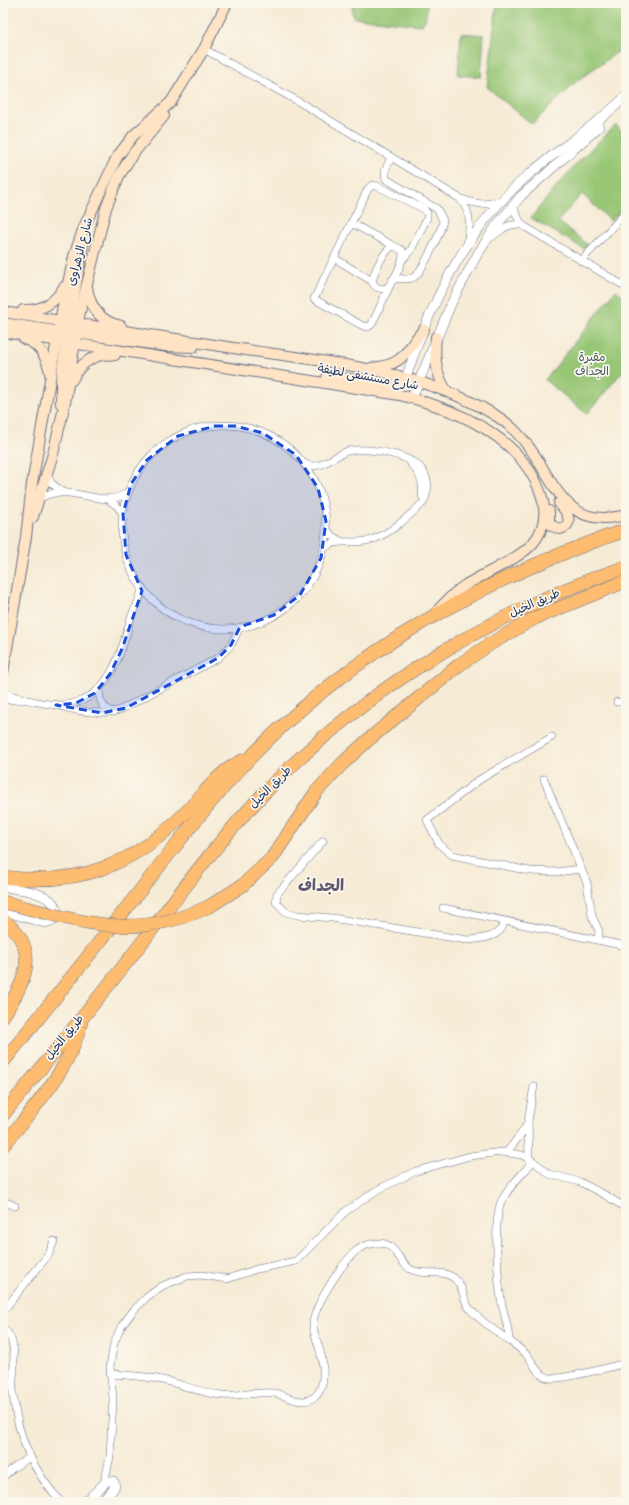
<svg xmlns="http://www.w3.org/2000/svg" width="629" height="1505" font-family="Dekko,'Playpen Sans Arabic',sans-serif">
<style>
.green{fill:#97c675;stroke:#597a6a}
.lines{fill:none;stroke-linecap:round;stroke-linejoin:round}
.minor-casing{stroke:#687188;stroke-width:8}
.tertiary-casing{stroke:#687188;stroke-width:10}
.secondary-casing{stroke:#687188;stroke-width:12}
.motorway-casing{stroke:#687188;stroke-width:14}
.minor{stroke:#fff;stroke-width:7}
.tertiary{stroke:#fff;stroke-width:9}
.secondary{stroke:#fee4c5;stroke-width:10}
.motorway{stroke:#fdbc6f;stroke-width:13}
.motorway-bridge-casing{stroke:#687188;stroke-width:14;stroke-linecap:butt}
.motorway-bridge{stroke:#fdbc6f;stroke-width:13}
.marked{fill:#1d4ed8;fill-opacity:0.2;stroke:#1d4ed8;stroke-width:3;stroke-dasharray:8 5;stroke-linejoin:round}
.labels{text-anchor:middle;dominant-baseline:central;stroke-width:3.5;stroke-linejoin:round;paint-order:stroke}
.street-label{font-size:12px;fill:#1b2f5e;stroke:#fbf7ec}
.park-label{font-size:12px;fill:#405c65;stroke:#fbf7ec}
.district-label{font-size:16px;font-weight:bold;fill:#625a74;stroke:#fbf7ec}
</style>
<rect width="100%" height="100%" fill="#fbf7ec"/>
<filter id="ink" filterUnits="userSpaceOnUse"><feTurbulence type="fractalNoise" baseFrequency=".025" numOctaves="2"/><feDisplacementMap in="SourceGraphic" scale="8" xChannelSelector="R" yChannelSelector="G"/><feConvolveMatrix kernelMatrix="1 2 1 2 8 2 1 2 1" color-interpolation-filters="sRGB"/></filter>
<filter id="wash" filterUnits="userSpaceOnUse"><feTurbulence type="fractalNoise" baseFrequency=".012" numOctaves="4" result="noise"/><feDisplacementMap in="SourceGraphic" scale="16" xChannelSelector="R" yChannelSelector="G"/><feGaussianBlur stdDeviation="0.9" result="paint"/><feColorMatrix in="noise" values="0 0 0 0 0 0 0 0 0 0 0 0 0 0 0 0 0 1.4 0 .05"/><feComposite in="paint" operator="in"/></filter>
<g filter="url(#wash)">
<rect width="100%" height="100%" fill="#f6ebd5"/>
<g class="green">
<path d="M353,3H427L426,17L422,25L355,18L352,13Z"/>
<path d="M497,3H626V46L578,80L532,124L487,87Z"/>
<path d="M461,33L484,35L481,77L458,75Z"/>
<path d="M616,125L626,136V205L611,221L582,194L558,221L588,245L584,249L531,218C556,185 585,153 616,125Z"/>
<path d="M616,290L626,298V367L587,414L545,380Z"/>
</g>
</g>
<g filter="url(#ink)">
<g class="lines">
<defs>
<g id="minor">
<path d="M204,49L301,103L459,198C474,204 486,206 501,201"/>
<path d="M391,157L385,171L386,179L437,209L443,220C442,230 422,272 414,277C408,281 400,277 392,280"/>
<path d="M460,199C472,213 470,227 467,244"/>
<path d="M515,203V212L522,225"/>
<path d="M351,223L394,246"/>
<path d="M490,238C501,231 507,222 522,225L626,287"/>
<path d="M394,246L402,250C406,258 393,284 385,289L378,288L373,284C371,275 385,248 394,246Z"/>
<path d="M334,258L372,281"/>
<path d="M581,261L626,212"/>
<path d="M390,285L372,324L368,327L363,326L314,299L368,189L372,185L377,186L424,209L427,213V218L411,250L403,259"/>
<circle cx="224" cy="527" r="102"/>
<path d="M303,463C318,473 334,455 348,451C367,447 415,454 424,473C430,483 428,493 423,503C409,516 390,534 371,540C354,545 338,537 323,549"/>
<path d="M411,464C420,473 424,483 422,496"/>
<path d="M47,474L51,483L63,492"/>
<path d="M38,500C66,479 100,511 127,493"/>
<path d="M109,500L117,506L123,514"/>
<path d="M326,528L332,536L341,541"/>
<path d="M100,689C98,700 103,708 113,712"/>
<path d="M3,693C22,698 42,705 63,705C105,703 120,659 129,624C132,611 142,600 142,587"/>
<path d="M3,700H25"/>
<path d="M617,702H626"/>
<path d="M56,705C76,711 100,716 120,710L218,658L231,645L240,627"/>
<path d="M552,737L479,780L427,820L439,844L452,855L530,871L557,872L581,869"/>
<path d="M544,779L587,883L592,916L599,931L598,940"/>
<path d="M323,841L277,894L276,902L286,912L297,915L332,918L467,940C481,939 502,938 504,921"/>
<path d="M443,908L626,946"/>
<path d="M507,1152L521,1134L528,1123"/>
<path d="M529,1159L528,1121L534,1086"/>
<path d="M3,1201L15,1206"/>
<path d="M3,1311L49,1254L54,1241"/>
<path d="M3,1329C21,1341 11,1375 13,1394C17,1434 33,1472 61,1502"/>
<path d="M509,1341C509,1328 505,1318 502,1305C498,1284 493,1221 501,1202C508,1187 523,1174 533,1161"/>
<path d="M110,1374C127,1375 145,1376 162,1380C182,1384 200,1393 221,1395C238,1397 256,1391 274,1393C286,1395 299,1405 311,1399C327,1392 324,1365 320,1351C318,1342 313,1333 313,1324C313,1307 343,1262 356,1251C362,1246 370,1243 379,1243C395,1243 398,1261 410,1269C424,1277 441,1268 454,1278C465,1287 462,1300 470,1309C486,1328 511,1339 528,1356C535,1365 537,1376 550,1378C564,1380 609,1367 626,1363"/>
<path d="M3,1477L13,1468L30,1457"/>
<path d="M104,1483L110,1457L113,1399L110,1366L114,1343L121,1327L133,1311L147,1297L162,1286L187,1276L201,1275L227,1279L257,1269L296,1261L346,1211L377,1190L416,1171L470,1156L502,1152L522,1155L533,1161L549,1174L580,1182L605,1195L626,1208"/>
</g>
<g id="tertiary">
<path d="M404,384C429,306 464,231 527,176C559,148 596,126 626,96"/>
<path d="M412,398L451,304L477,255L496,226L521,196L599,127"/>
<path d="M3,887C19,889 53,892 57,911L53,920L45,923L3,911"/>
<path d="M85,1502L107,1481H113L115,1484L114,1488L102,1502"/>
</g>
<g id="secondary">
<path d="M87,287C90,307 100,322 121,326"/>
<path d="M23,310C42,311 55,303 64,287"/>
<path d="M3,312C82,325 161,337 240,349C326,362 419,369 495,415C513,426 528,444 539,462C561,499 576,528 626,515"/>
<path d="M3,323L55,331L64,329"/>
<path d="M70,328V318L84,239"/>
<path d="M3,332L400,395C456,409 521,436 541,494C547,511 545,529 533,543C521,558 481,575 464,586C453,593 446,602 437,611"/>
<path d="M436,337C434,356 435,375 447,391"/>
<path d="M24,339C40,344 47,357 50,373"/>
<path d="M57,341L67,335L77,333L165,346L193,347"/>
<path d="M371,368C406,365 404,352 424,329"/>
<path d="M327,377C354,377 395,391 418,382"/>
<path d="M72,380C80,363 95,352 115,355"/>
<path d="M61,404V380L67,337"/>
<path d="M549,511V521L552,526L560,529C576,524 566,511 559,503"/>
<path d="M33,517L53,454L65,403L80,312L106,208L119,176L132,155L164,116"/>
<path d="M3,672L26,537L32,484L63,305L74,256L84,227L117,157L133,136L171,102L204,49L227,3"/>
</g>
<g id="motorway">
<path d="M3,877C79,887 135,865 188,810C205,793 221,769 244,760"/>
<path d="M210,906L243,885L272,858L316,792L342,764L368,740L459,665L490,644L535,618L626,581"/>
<path d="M3,920C43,950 24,983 3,1016"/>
<path d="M3,1062C43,1013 82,964 121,915C163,862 203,808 249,759C350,652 487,577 626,530"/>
<path d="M3,1115C44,1064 86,1014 126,963C174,902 219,838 274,783C372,685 495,611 626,567"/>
<path d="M3,1146C33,1108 70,1071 81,1022"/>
</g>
</defs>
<use href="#minor" class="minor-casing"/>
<use href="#tertiary" class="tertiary-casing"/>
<use href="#secondary" class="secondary-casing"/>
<use href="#motorway" class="motorway-casing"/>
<use href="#minor" class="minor"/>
<use href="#tertiary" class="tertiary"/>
<use href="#secondary" class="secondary"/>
<use href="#motorway" class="motorway"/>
<defs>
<path id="motorway-bridge" d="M3,902C82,921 131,943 210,906"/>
</defs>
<use href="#motorway-bridge" class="motorway-bridge-casing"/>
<use href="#motorway-bridge" class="motorway-bridge"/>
</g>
</g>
<path class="marked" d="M215,426H235L263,433L296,455L318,488L326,521L321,558L300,595L274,615L240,627L231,645L218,658L126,708L102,713L56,705L76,703L95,693L110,674L122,649L142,591L126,555L123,514L131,484L147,460L178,436Z"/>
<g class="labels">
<g class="street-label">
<text transform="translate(81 252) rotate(-75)">شارع الزهراوى</text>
<text transform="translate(368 378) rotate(10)">شارع مستشفى لطيفة</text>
<text transform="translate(535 604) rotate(-24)">طريق الخيل</text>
<text transform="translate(271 788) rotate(-45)">طريق الخيل</text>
<text transform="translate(65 1038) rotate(-51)">طريق الخيل</text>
</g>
<g class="park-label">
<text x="592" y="358">مقبرة<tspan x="592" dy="14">الجداف</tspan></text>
</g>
<g class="district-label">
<text x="321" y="887">الجداف</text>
</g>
</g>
<rect width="629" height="1505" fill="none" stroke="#fbf7ec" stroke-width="16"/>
</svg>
